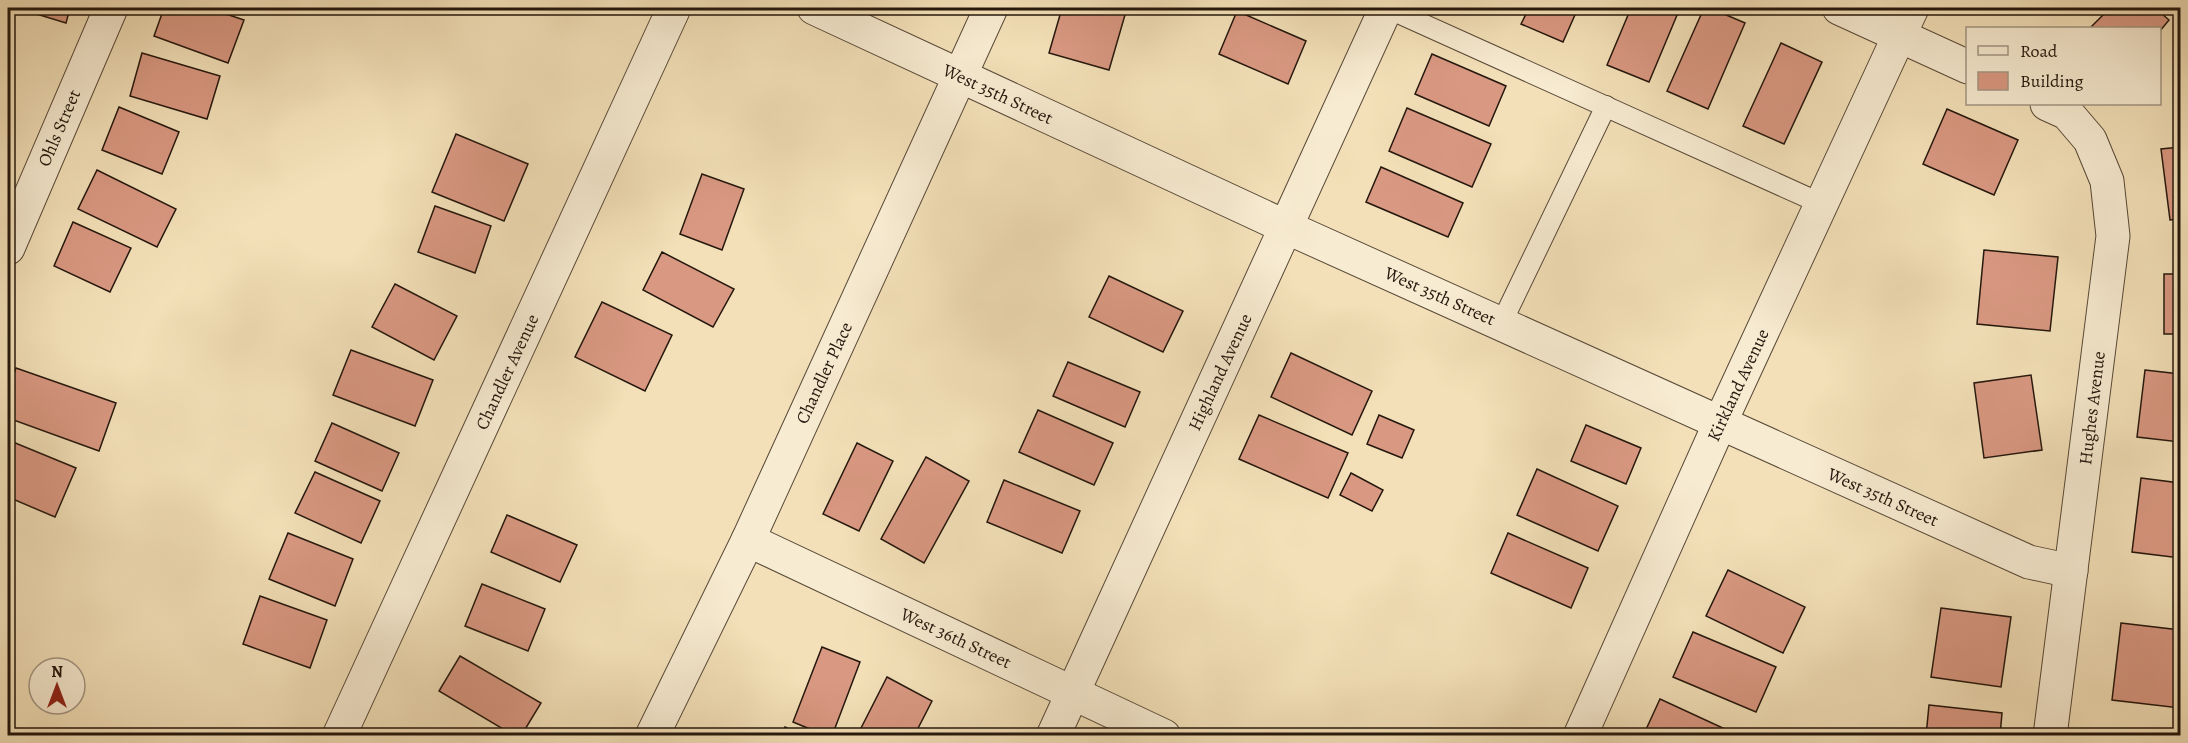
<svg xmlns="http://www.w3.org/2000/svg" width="2188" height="743" font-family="Alegreya,serif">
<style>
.building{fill:#d99882;stroke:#24170d;stroke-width:1.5}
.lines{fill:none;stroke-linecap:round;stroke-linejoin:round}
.service-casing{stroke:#584938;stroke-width:22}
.minor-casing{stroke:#584938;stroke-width:35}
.service{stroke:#f7ebd1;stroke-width:20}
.minor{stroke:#f7ebd1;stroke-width:33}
.labels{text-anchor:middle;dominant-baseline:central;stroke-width:4.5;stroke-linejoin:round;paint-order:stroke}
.street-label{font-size:18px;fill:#24170d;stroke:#f7ebd1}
</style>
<rect width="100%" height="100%" fill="#f3e0b8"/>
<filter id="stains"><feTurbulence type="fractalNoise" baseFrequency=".00333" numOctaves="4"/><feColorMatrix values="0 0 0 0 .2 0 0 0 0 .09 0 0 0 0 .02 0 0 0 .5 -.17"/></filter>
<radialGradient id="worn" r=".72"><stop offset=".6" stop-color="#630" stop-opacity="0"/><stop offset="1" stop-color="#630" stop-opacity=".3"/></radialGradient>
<g class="building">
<path d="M17,8H70L66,23Z"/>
<path d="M164,8H208L244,20L228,63L154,36Z"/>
<path d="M1062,8H1127L1109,70L1049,53Z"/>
<path d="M1307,8H1326L1323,14Z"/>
<path d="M1529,8H1578L1563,42L1521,24Z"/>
<path d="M1631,8H1680L1649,82L1607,65Z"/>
<path d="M1704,8H1710L1745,23L1708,109L1667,91Z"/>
<path d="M2110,8H2155L2169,20L2160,31V28H2090Z"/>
<path d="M1237,11L1306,41L1288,84L1219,54Z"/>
<path d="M1781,43L1822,62L1784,144L1743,126Z"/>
<path d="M142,53L220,76L207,119L130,96Z"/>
<path d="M1432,54L1506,86L1489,126L1415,94Z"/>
<path d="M119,107L179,132L162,174L102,150Z"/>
<path d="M1407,108L1491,144L1472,187L1389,151Z"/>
<path d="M1947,109L2018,140L1994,195L1923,164Z"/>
<path d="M456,134L528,164L504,221L432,192Z"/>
<path d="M2180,147V219L2170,220L2161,149Z"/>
<path d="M1381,167L1463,203L1448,237L1366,202Z"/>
<path d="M97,170L176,209L157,247L78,209Z"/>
<path d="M702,174L744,189L722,250L680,234Z"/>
<path d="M435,206L491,226L475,273L418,252Z"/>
<path d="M73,222L131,248L110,292L54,266Z"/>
<path d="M1984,250L2058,257L2050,331L1977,324Z"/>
<path d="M662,252L734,289L713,327L643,290Z"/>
<rect x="2164" y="274" width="16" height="60"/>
<path d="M1109,276L1183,311L1163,352L1089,317Z"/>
<path d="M395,284L457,316L434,360L372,327Z"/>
<path d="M602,302L672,335L645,391L575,357Z"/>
<path d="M351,350L433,380L415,426L333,395Z"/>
<path d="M1291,353L1372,391L1352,435L1271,397Z"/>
<path d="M1068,362L1140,392L1125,427L1053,396Z"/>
<path d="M16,368L116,403L99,451L8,418V391Z"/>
<path d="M2145,370L2180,374V442L2137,437Z"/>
<path d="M2031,375L2042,450L1984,458L1974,383Z"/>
<path d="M1038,410L1113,443L1094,485L1019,452Z"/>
<path d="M1259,415L1348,453L1328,498L1239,459Z"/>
<path d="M1379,415L1414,430L1402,458L1367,444Z"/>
<path d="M332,423L399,453L382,491L315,461Z"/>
<path d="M1586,425L1641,448L1626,484L1571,461Z"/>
<path d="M8,440L76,468L55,517L8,497Z"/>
<path d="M857,443L893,461L859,531L823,514Z"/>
<path d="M926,457L969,481L924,563L881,539Z"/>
<path d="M1537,469L1618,506L1598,551L1517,515Z"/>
<path d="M315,472L380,501L361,543L295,513Z"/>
<path d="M1351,473L1383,490L1372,511L1340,495Z"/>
<path d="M2141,478L2180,483V558L2132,552Z"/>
<path d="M1004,480L1080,511L1062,553L987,522Z"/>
<path d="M507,515L577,545L560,582L491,552Z"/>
<path d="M288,533L353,559L335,606L269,579Z"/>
<path d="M1508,533L1588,568L1571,608L1491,573Z"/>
<path d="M1728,570L1805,607L1783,653L1706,616Z"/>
<path d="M482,584L545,609L528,651L465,626Z"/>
<path d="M260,596L327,620L310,668L243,644Z"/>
<path d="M1941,608L2011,617L2001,687L1931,677Z"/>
<path d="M2121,623L2180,630V708L2112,700Z"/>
<path d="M1693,632L1776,667L1756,712L1673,677Z"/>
<path d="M822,647L860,662L832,736H827L793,722Z"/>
<path d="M460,656L541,703L521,736H515L439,691Z"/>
<path d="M887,677L932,701L914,736H857Z"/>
<path d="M1660,699L1740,736H1643Z"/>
<path d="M1929,705L2002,713L2000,736H1926Z"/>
<path d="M785,727L803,736H781Z"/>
<path d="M2110,732L2131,736H2110Z"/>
</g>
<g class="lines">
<defs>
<g id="service">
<path d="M1387,8L1822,204"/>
<path d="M1501,324L1606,106"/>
</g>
<g id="minor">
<path d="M814,8L1286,227L2029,562L2071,571"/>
<path d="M1839,8L1968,67"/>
<path d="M2047,104L2067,113L2090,140L2107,181L2113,236L2050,736"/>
<path d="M8,248L111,8"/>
<path d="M748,540L1164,736"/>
<path d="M339,736L674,8"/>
<path d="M652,736L748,540L991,8"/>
<path d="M1053,736L1386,8"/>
<path d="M1580,736L1720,423L1912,8"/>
</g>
</defs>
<use href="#service" class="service-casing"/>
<use href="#minor" class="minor-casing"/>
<use href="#service" class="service"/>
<use href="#minor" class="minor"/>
</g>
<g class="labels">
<g class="street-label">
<text transform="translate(998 94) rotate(25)">West 35th Street</text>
<text transform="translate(59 128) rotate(-67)">Ohls Street</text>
<text transform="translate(1440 296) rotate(24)">West 35th Street</text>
<text transform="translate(507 372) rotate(-65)">Chandler Avenue</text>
<text transform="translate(1220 372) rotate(-65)">Highland Avenue</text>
<text transform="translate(824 373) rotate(-65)">Chandler Place</text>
<text transform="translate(1738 385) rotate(-65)">Kirkland Avenue</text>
<text transform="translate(2092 408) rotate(-83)">Hughes Avenue</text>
<text transform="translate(1883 497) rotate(24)">West 35th Street</text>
<text transform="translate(956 638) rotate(25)">West 36th Street</text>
</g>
</g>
<rect width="2188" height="743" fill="none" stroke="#f3e0b8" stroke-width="30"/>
<rect x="9" y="9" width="2170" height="725" fill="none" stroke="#24170d" stroke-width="3"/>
<rect x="15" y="15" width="2158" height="713" fill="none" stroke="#24170d" stroke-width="1.5"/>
<rect x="1966" y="27" width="195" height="78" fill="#f7ebd1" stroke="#a39683" stroke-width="1.5"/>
<rect x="1978" y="46" width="30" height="9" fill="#f7ebd1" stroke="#a39683" stroke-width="1.5"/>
<text x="2020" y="57" font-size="18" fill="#24170d">Road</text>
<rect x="1978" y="72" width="30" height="18" fill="#d99882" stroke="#a39683" stroke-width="1.5"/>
<text x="2020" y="87" font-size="18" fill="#24170d">Building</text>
<g transform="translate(57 686)"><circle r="28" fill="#f7ebd1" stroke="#a39683" stroke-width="1.5"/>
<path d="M0-4.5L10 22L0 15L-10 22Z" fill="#8f2418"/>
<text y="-9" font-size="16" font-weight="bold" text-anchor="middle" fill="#24170d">N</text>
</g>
<rect width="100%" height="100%" filter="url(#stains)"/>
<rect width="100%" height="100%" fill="url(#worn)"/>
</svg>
